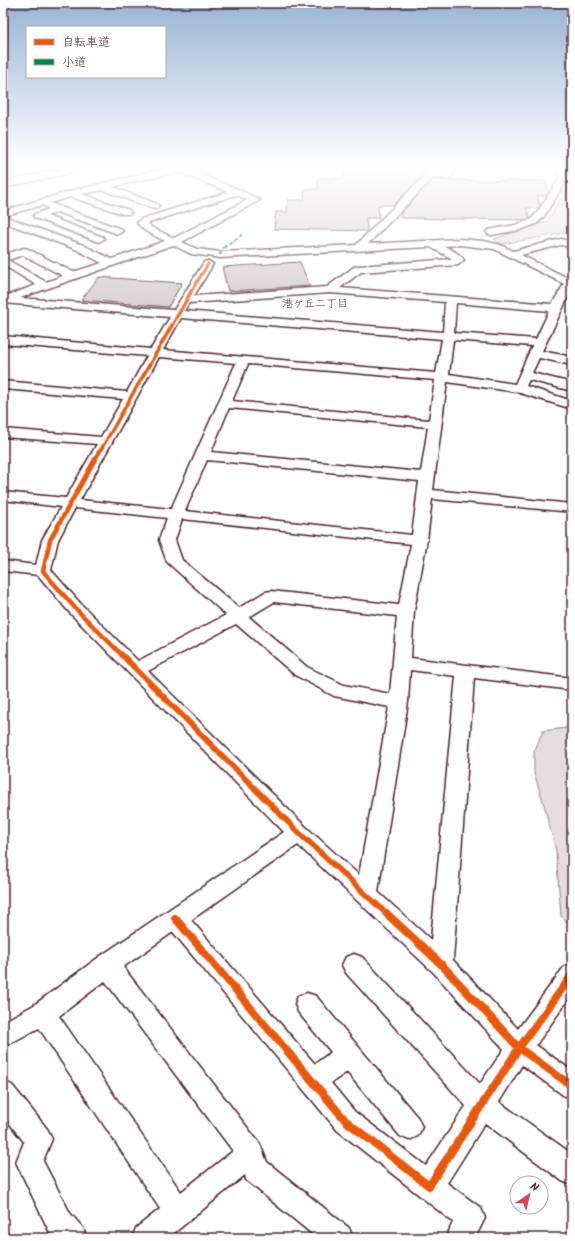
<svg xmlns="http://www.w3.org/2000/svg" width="575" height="1241" font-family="Kalam,'Klee One',sans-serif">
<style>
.green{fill:#e5dee0;stroke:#987e86}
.building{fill:#d2c7cb;stroke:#4a1f2b}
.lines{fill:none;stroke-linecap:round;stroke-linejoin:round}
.minor-casing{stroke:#4a1f2b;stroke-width:3}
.minor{fill:#fff;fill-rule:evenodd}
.quiet{stroke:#00873e;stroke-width:2.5;stroke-dasharray:4.5 2.5;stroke-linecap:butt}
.cycleway-far4-casing{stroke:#fff;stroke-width:4.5}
.cycleway-far3-casing{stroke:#fff;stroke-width:5.5}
.cycleway-far2-casing{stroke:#fff;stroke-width:7}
.cycleway-far1-casing{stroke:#fff;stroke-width:8}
.cycleway-casing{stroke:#fff;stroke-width:10}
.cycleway-far4{stroke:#e8590c;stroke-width:3}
.cycleway-far3{stroke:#e8590c;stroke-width:3.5}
.cycleway-far2{stroke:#e8590c;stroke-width:4.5}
.cycleway-far1{stroke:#e8590c;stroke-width:6}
.cycleway{stroke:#e8590c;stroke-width:8}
.labels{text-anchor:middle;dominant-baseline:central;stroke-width:3;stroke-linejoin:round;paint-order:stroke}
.far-neighbourhood-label{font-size:11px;fill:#4a1f2b;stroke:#fff}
</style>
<rect width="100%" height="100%" fill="#fff"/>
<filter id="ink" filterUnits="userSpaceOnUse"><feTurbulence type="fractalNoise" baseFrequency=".025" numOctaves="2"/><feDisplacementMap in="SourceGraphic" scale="8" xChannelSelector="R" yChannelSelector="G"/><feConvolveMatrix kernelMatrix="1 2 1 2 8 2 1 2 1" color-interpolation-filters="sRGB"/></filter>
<g filter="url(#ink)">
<g class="green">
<path d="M572,180V232L502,244L494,239L548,221Z"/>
<path d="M566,728L572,730V927L561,916L556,851L543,801L534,773V752L543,731Z"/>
</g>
<g class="building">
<path d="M344,168L425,169V173L393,205H378L379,218H366L367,231L274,229L276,212H287L288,200H304L305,189H318V178H344Z"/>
<path d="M433,180L544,181L549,192L546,196H537L540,205L538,208H526L530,218L525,220L401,218V213Z"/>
<path d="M300,262L310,286L228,291L222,267Z"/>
<path d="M99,277L182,283L168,307L81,300Z"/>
</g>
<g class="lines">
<defs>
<g id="minor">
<path d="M73,166H86L66,174L3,188V182Z"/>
<path d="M189,166H210L209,168L192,171L240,190L260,200L182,242L197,249L220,252L356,245L434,166H443L438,172H445V166H453L454,175L450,178H433L368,244L460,239L484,241L501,245L513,251L561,239L572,242V248L561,245L521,255L568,278L572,276V289L542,351L572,357V365L539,358L532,373L572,383V391L529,380L526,386L572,401V409L517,392L447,382L433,490L572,504V512L432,499L427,540L414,611L411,658L572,678V690L474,678L453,960L518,1029L564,967L572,964V994L536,1045L572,1071V1099L563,1095L522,1065L499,1102L572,1154V1185L562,1181L485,1123L447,1183L481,1208L485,1218L475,1238H446L453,1222L337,1130L173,932L123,967L260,1144L267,1162L349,1228L353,1238H317L246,1180L245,1175L168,1238H132L136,1228L160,1209L39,1028L3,1047V1022L34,1005L99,957L284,832L69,612L38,575L3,571V561L36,565L42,540L61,507L3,500V492L66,498L97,444L3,437V429L101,437L123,399L3,389V381L127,392L147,356L3,344V336L151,349L170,317L3,303V297L36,285L3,265V255L24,248L28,249L73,272L102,263L75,249L3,222V211L71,191L167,168ZM181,173L228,192L141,219L137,223L145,231L165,241L112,259L83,245L4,216L43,205L49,209L35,214L33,216L35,218L99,242L104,239L103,237L47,216L57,212L115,233L118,234L123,231L121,229L50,203L71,197L123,214H129L131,212L129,210L82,194L103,190L154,209L157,208L159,206L157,204L113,187L167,174ZM236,195L247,200L174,238L151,227L148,223ZM173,245L191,254L220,258L430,247L453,259L358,266L354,267L327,287L194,296L213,264L208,261L204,262L174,310L20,298ZM460,245L494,249L564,284L552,304L340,288L361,272L458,265L464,260C459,253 452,250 444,246ZM23,255L63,276L46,282L8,260ZM330,293L445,302L443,332L184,311L189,303ZM456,303L549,311L536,339L454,333ZM181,318L442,339L436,373L163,350ZM453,340L532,346L515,384L449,374ZM159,357L236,363L171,509L80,500ZM248,364L435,380L429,420L232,401ZM229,408L428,427L421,472L211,452ZM207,460L419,481L412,535L185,511ZM75,508L167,518L159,540L167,562L226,615L138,661L81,604L51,570L58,540ZM182,519L411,544L399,605L271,591L265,592L239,608L182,560L175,540ZM274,602L397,616L390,694L344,685L307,667L249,617ZM236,624L295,675L334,696L389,707L359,875L306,827L148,671ZM410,670L456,676L431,940L378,892L408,702ZM298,845L433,972L504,1049L480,1084L362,957L354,954L346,957L342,965L346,973L466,1106L426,1166L355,1112L331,1083L347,1072L400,1136L409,1140L418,1136L422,1127L418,1118L316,996L307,993L298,996L295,1004L298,1012L331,1052L315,1064L191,920ZM105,981L233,1151L181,1192L59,1016Z"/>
<path d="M559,166H567L566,181L543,218L536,224L520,230L491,235L488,234L486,232L488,230L515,225L530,220L536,214L558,181Z"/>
<path d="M3,1081L12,1085L48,1130L52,1139L43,1161L70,1213L83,1228L87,1238H54L50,1233L16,1162L24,1142L3,1115Z"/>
</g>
</defs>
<use href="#minor" class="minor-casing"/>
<use href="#minor" class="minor"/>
<path class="quiet" d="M220,255L223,248L242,235"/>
<defs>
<path id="cycleway-far4" d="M190,293L208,264"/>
<path id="cycleway-far3" d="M99,453L191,292"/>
<path id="cycleway-far2" d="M99,452L50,540L43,571L75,608L123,656"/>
<path id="cycleway-far1" d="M122,655L299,833L387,914"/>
<g id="cycleway">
<path d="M386,913L441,964L519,1048L572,1086"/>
<path d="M175,918L346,1121L429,1186L519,1048L572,975"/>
</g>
</defs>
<use href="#cycleway-far4" class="cycleway-far4-casing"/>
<use href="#cycleway-far3" class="cycleway-far3-casing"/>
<use href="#cycleway-far2" class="cycleway-far2-casing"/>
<use href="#cycleway-far1" class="cycleway-far1-casing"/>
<use href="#cycleway" class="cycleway-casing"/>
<use href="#cycleway-far4" class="cycleway-far4"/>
<use href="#cycleway-far3" class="cycleway-far3"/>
<use href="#cycleway-far2" class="cycleway-far2"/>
<use href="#cycleway-far1" class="cycleway-far1"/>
<use href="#cycleway" class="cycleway"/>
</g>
</g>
<linearGradient id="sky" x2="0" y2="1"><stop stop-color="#98b4d4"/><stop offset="0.49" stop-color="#fff"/><stop offset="1" stop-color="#fff" stop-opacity="0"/></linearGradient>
<rect width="575" height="340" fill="url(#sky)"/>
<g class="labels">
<g class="far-neighbourhood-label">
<text x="315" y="304">港ケ丘二丁目</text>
</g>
</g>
<rect width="575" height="1241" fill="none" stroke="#fff" stroke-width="16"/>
<rect x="8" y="8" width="559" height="1225" fill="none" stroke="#4a1f2b" stroke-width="1.5" filter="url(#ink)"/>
<rect x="26" y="26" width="140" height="52" fill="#ffffff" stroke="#b7a5aa"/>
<rect x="34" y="39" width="20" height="6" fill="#e8590c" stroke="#b7a5aa"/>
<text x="62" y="46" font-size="12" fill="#4a1f2b">自転車道</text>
<rect x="34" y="59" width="20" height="6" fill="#00873e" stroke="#b7a5aa"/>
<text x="62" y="66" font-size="12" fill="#4a1f2b">小道</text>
<g transform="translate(529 1195) rotate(35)"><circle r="19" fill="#ffffff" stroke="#b7a5aa"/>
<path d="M0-3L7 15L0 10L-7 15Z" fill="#d1495b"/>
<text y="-6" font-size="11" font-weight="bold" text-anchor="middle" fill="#4a1f2b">N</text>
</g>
</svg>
